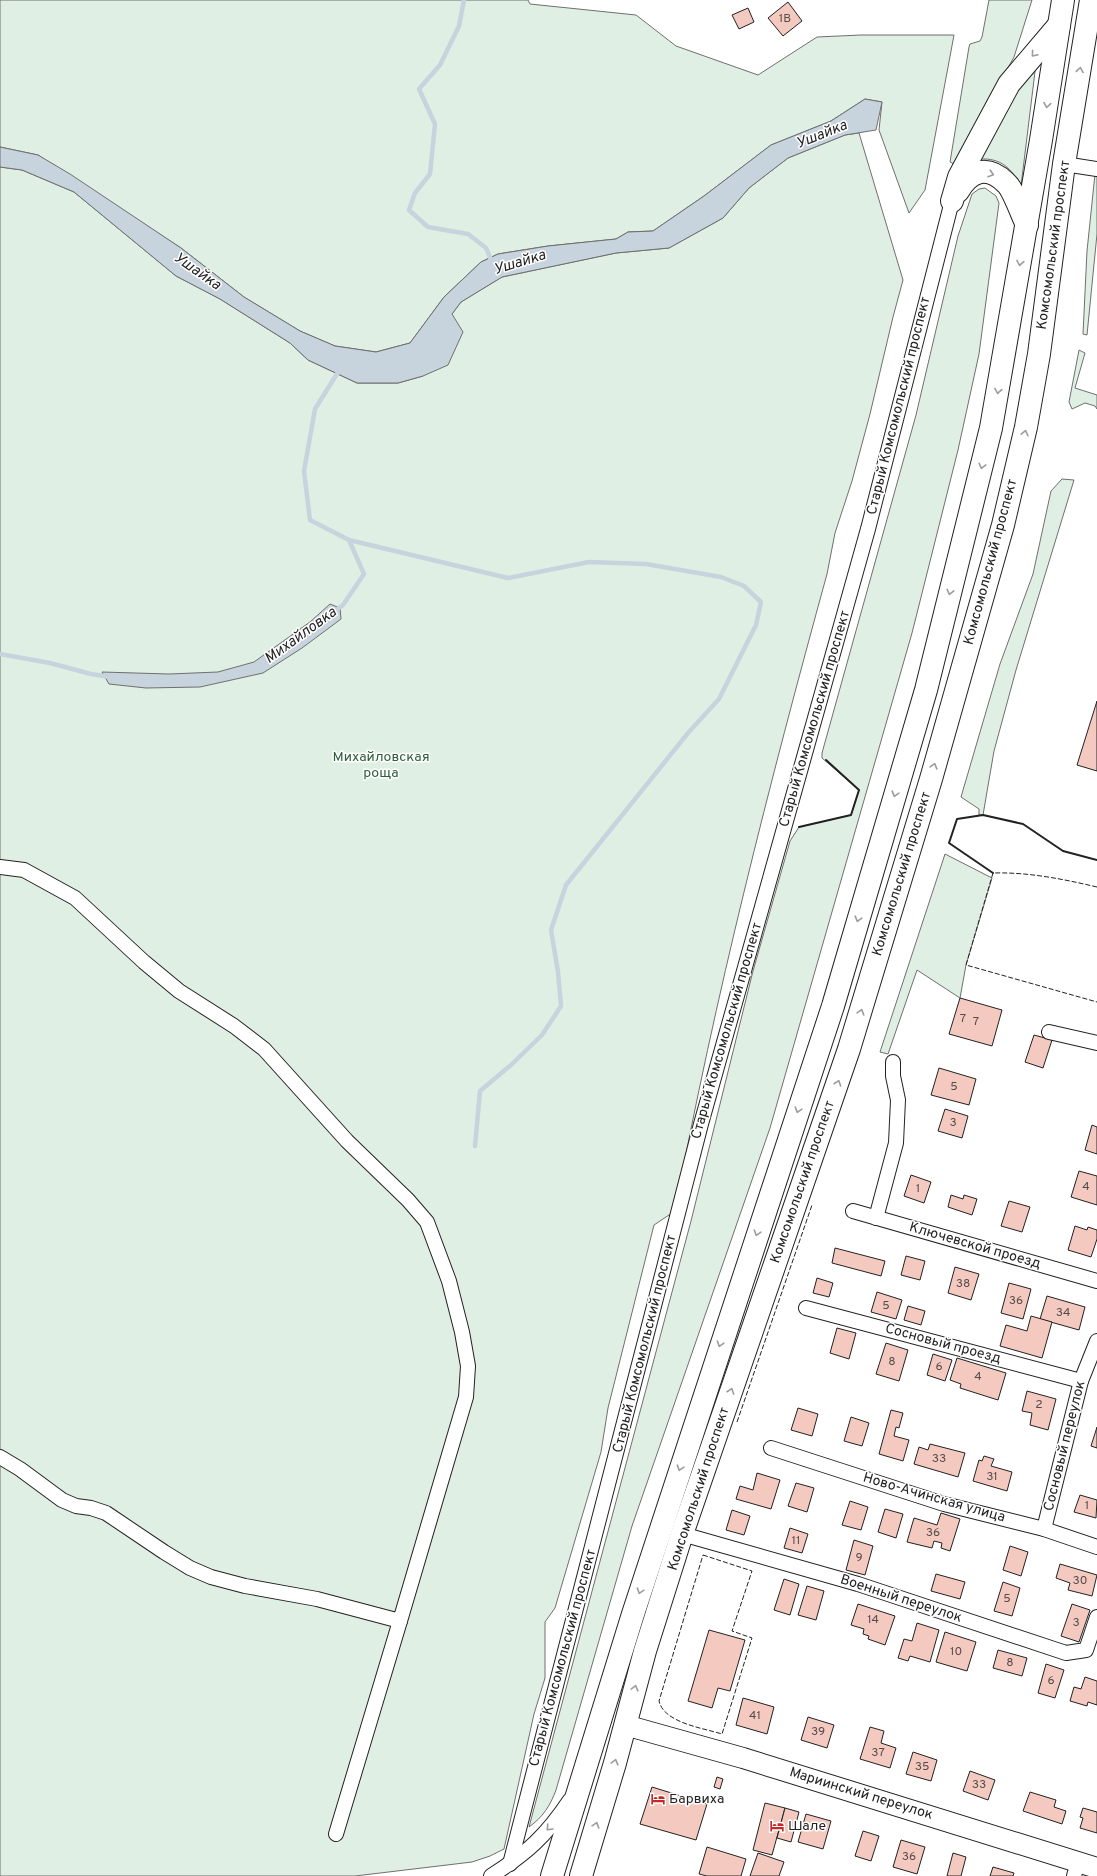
<svg xmlns="http://www.w3.org/2000/svg" width="1097" height="1876" font-family="Overpass,sans-serif">
<style>
.green{fill:#e0efe3;stroke:#6f6f6f}
.water{fill:#c7d3dd;stroke:#6f6f6f}
.lines{fill:none;stroke-linecap:round;stroke-linejoin:round}
.stream{stroke:#c7d3dd;stroke-width:4.5}
.building{fill:#f3c9c0;stroke:#222}
.street-casing{stroke:#222;stroke-width:16}
.secondary-casing{stroke:#222;stroke-width:22}
.primary-casing{stroke:#222;stroke-width:24}
.street{stroke:#fff;stroke-width:14}
.secondary{stroke:#fff;stroke-width:20}
.primary{stroke:#fff;stroke-width:22}
.fence{stroke:#222;stroke-width:1;stroke-dasharray:5 2;stroke-linecap:butt}
.wall{stroke:#222;stroke-width:2}
.oneway{stroke:#9c9c9c}
.labels{text-anchor:middle;dominant-baseline:central;stroke-width:3;stroke-linejoin:round;paint-order:stroke}
.number-label{font-size:12px;fill:#564c4a}
.street-label{font-size:14px;fill:#222;stroke:#fff}
.park-label{font-size:14px;fill:#2f5e38;stroke:#fff}
.poi-label{font-size:14px;fill:#222;stroke:#fff;text-anchor:start}
.water-label{font-size:15px;font-style:italic;fill:#222;stroke:#fff}
</style>
<rect width="100%" height="100%" fill="#fff"/>
<g class="green">
<path d="M0,0H528L530,4L636,15L676,46L758,75L817,37L861,35H954L925,190L909,213L879,130L882,102L865,99L831,121L771,145L704,196L653,231L628,232L616,239L548,246L498,254L481,262L444,297L410,343L376,352L335,346L300,331L244,297L181,248L38,155L0,147Z"/>
<path d="M989,0H1032L1014,57L954,164L950,162L969,47L970,44L980,41L982,37Z"/>
<path d="M1038,47L1021,186C1011,168 1001,158 980,159Z"/>
<path d="M859,133L903,280L893,317L870,414L852,481L835,533L827,574C769,785 715,996 675,1211L654,1225L608,1408L601,1452L555,1608L545,1622V1678L534,1714L504,1849L490,1856L472,1862L355,1876H0V167L22,170L74,192L176,276L220,299L290,343L308,360L357,383H398L423,376L452,314L461,302L502,277L616,253L669,248L723,218L749,188L788,158L845,135Z"/>
<path d="M1095,174L1097,175V234L1087,335L1083,334L1087,251Z"/>
<path d="M985,188L996,196L999,203L979,354L958,450L912,633L770,1128L632,1526L556,1790C550,1806 543,1817 529,1827L691,1221L753,971L790,841L799,827L851,815L859,790L822,758V753L916,415L958,236L972,194L979,189Z"/>
<path d="M1079,350L1085,353L1075,388L1097,395V409L1095,406L1085,403L1072,409L1069,402Z"/>
<path d="M1062,479L1074,480L1016,670L994,751L983,815H979V809L961,797L1000,664L1033,574L1051,491Z"/>
<path d="M945,854L992,878L966,965L960,998L917,970L888,1054L880,1052Z"/>
</g>
<g class="water">
<path d="M865,99L882,102L876,130L845,135L788,158L749,188L723,218L669,248L616,253L502,277L461,302L452,314L463,332L448,365L423,376L398,383H357L308,360L290,343L220,299L176,276L74,192L22,170L0,167V147L38,155L70,174L181,248L244,297L300,331L335,346L376,352L410,343L444,297L481,262L498,254L548,246L616,239L628,232L653,231L704,196L771,145L831,121Z"/>
<path d="M330,604L340,608L341,619L302,648L263,673L200,687L146,688L109,684L102,672L169,674L218,672L254,662L310,622Z"/>
</g>
<g class="lines">
<g class="stream">
<path d="M464,0L459,26L440,65L419,89L435,124L430,174L415,193L409,210L428,227L468,234L486,248L492,262"/>
<path d="M349,540L508,578L589,562L646,564L721,577L744,586L761,602L756,625L719,699L688,733L566,885L551,930L558,972L561,1006L542,1035L511,1065L480,1091L475,1146"/>
<path d="M336,610L343,605L364,574L349,540L310,520L304,471L315,409L340,369"/>
<path d="M0,654L50,663L91,674L110,677"/>
</g>
</g>
<g class="building">
<path d="M788,2L802,21L783,36L768,18Z"/>
<path d="M748,8L754,22L739,29L732,15Z"/>
<path d="M1097,701V771L1077,765Z"/>
<path d="M960,998L1002,1010L992,1046L949,1034Z"/>
<path d="M1034,1035L1052,1040L1043,1068L1025,1062Z"/>
<path d="M939,1068L976,1079L969,1105L931,1095Z"/>
<path d="M945,1109L968,1116L962,1138L938,1131Z"/>
<path d="M1092,1125L1097,1127V1154L1085,1150Z"/>
<path d="M1079,1171L1097,1176V1205L1071,1197Z"/>
<path d="M911,1175L931,1182L924,1203L904,1196Z"/>
<path d="M951,1195L963,1199L964,1195L977,1199L972,1215L948,1207Z"/>
<path d="M1009,1201L1030,1207L1022,1232L1001,1226Z"/>
<path d="M1075,1226L1087,1230L1088,1227L1097,1230V1239L1091,1257L1068,1250Z"/>
<path d="M835,1248L885,1261L881,1276L832,1263Z"/>
<path d="M906,1256L925,1261L920,1280L901,1275Z"/>
<path d="M955,1267L979,1274L971,1300L948,1293Z"/>
<path d="M817,1278L833,1283L829,1297L813,1293Z"/>
<path d="M1009,1283L1031,1289L1023,1319L1001,1313Z"/>
<path d="M877,1292L902,1300L896,1319L871,1312Z"/>
<path d="M1047,1296L1085,1307L1079,1330L1040,1319Z"/>
<path d="M908,1306L925,1311L921,1325L904,1320Z"/>
<path d="M1031,1316L1052,1322L1042,1358L1000,1346L1006,1325L1027,1331Z"/>
<path d="M837,1328L856,1333L849,1359L830,1353Z"/>
<path d="M886,1343L908,1350L899,1381L876,1374Z"/>
<path d="M933,1354L952,1360L945,1381L927,1375Z"/>
<path d="M957,1358L1006,1373L998,1400L960,1388L961,1384L950,1380Z"/>
<path d="M1027,1391L1056,1399L1048,1430L1030,1425L1032,1413L1022,1411Z"/>
<path d="M798,1408L818,1414L812,1436L791,1430Z"/>
<path d="M891,1410L903,1413L899,1428L896,1427L894,1436L909,1440L903,1461L879,1454Z"/>
<path d="M851,1417L869,1423L862,1446L844,1441Z"/>
<path d="M1097,1427V1448L1091,1446Z"/>
<path d="M930,1444L965,1453L958,1477L914,1464L919,1447L928,1450Z"/>
<path d="M984,1456L994,1459L991,1466L1012,1472L1007,1491L973,1481L979,1460L982,1461Z"/>
<path d="M757,1473L780,1480L771,1509L736,1499L740,1486L753,1490Z"/>
<path d="M796,1483L814,1488L807,1512L788,1506Z"/>
<path d="M1080,1495L1097,1500L1096,1518L1074,1512Z"/>
<path d="M850,1501L868,1507L861,1530L842,1525Z"/>
<path d="M885,1509L903,1514L896,1538L878,1532Z"/>
<path d="M732,1510L750,1516L744,1535L726,1530Z"/>
<path d="M941,1513L960,1519L950,1551L941,1548L942,1543L934,1541L932,1548L907,1542L914,1518L937,1525Z"/>
<path d="M790,1528L808,1534L802,1553L784,1548Z"/>
<path d="M854,1540L873,1546L865,1575L846,1570Z"/>
<path d="M1010,1546L1028,1552L1021,1576L1003,1570Z"/>
<path d="M1060,1564L1097,1575L1092,1596L1068,1590L1070,1583L1056,1578Z"/>
<path d="M936,1574L965,1582L960,1599L931,1591Z"/>
<path d="M784,1579L799,1584L790,1615L774,1610Z"/>
<path d="M1003,1582L1020,1588L1012,1616L994,1611Z"/>
<path d="M807,1586L824,1591L816,1620L798,1615Z"/>
<path d="M858,1604L895,1616L885,1645L868,1639L869,1636L863,1634L864,1629L851,1625Z"/>
<path d="M1072,1604L1090,1610L1079,1642L1061,1636Z"/>
<path d="M917,1623L939,1630L930,1662L910,1656L908,1661L898,1658L904,1639L912,1641Z"/>
<path d="M709,1630L745,1640L730,1691L718,1688L712,1708L688,1701Z"/>
<path d="M945,1632L976,1642L967,1671L936,1662Z"/>
<path d="M998,1650L1027,1658L1022,1676L993,1668Z"/>
<path d="M1046,1664L1064,1670L1055,1698L1038,1693Z"/>
<path d="M1085,1677L1097,1681V1705L1088,1702L1087,1706L1070,1701L1074,1687L1081,1689Z"/>
<path d="M743,1698L774,1707L767,1734L736,1725Z"/>
<path d="M808,1717L834,1725L827,1748L801,1740Z"/>
<path d="M870,1727L884,1731L881,1743L896,1748L890,1768L860,1759Z"/>
<path d="M913,1752L937,1760L931,1781L906,1774Z"/>
<path d="M970,1771L995,1780L988,1800L963,1791Z"/>
<path d="M717,1777L723,1779L720,1789L714,1787Z"/>
<path d="M652,1787L707,1804L696,1840L640,1824Z"/>
<path d="M1030,1792L1056,1800L1054,1807L1066,1811L1062,1824L1023,1811Z"/>
<path d="M765,1803L785,1808L772,1855L753,1850Z"/>
<path d="M785,1808L799,1812L791,1842L777,1838Z"/>
<path d="M1083,1808L1097,1812V1833L1080,1828L1083,1818L1080,1817Z"/>
<path d="M806,1814L831,1821L823,1849L798,1842Z"/>
<path d="M863,1831L879,1836L871,1861L855,1856Z"/>
<path d="M901,1840L925,1847L917,1874L893,1867Z"/>
<path d="M707,1847L746,1859L741,1876H707L699,1874Z"/>
<path d="M758,1853L784,1862L779,1876H750Z"/>
<path d="M953,1853L966,1857L961,1876H947Z"/>
<path d="M993,1867L1014,1873L1013,1876H990Z"/>
</g>
<g class="lines">
<defs>
<g id="street">
<path d="M1064,164L1097,169"/>
<path d="M0,867L24,870L75,898L144,962L179,991L234,1026L264,1049L347,1141L408,1200L427,1222L449,1281L462,1332L468,1366L466,1397L400,1621L317,1599L245,1586L211,1577L190,1568L164,1552L106,1513L91,1508L76,1506L62,1500L20,1469L0,1457"/>
<path d="M1049,1032L1097,1043"/>
<path d="M853,1211L1097,1281"/>
<path d="M876,1218L896,1143L898,1100L893,1076V1062"/>
<path d="M806,1308L1081,1381"/>
<path d="M771,1448L944,1504L1044,1529L1097,1547"/>
<path d="M1044,1529L1081,1381L1097,1341"/>
<path d="M682,1534L858,1584L1066,1653L1086,1650L1097,1617"/>
<path d="M336,1834L400,1621"/>
<path d="M510,1864L701,1124L868,529L952,201"/>
<path d="M491,1876C527,1853 546,1836 570,1800"/>
<path d="M1074,1876L1078,1862"/>
</g>
<path id="secondary" d="M625,1725L743,1758L1097,1868"/>
<g id="primary">
<path d="M958,191C970,171 987,164 1006,183C1013,189 1022,215 1027,225"/>
<path d="M952,201L959,177L1009,84L1059,25"/>
<path d="M552,1876L633,1614L833,1006L926,690L991,428L1041,140L1063,0"/>
<path d="M581,1876L615,1763L645,1651L682,1534L849,1049L931,779L1003,525L1026,427L1039,354L1064,164L1091,0"/>
</g>
</defs>
<use href="#street" class="street-casing"/>
<use href="#secondary" class="secondary-casing"/>
<use href="#primary" class="primary-casing"/>
<use href="#street" class="street"/>
<use href="#secondary" class="secondary"/>
<use href="#primary" class="primary"/>
<g class="fence">
<path d="M1097,887C1063,879 1028,872 993,873L966,965L1097,1002"/>
<path d="M737,1422L812,1205"/>
<path d="M703,1555L752,1571L732,1631L752,1638L722,1734C703,1728 664,1723 659,1701Z"/>
</g>
<g class="wall">
<path d="M799,827L851,815L859,790L826,760"/>
<path d="M993,873L949,843L957,819L983,815L1023,824L1063,851L1097,860"/>
</g>
</g>
<defs><path id="oneway-chevron" d="M-2-3.5L2.5 0L-2 3.5" fill="none" stroke-width="1.6" stroke-linecap="round" stroke-linejoin="round"/></defs>
<g class="oneway">
<use href="#oneway-chevron" transform="translate(1034 54) rotate(130)"/>
<use href="#oneway-chevron" transform="translate(1080 70) rotate(-81)"/>
<use href="#oneway-chevron" transform="translate(1047 105) rotate(99)"/>
<use href="#oneway-chevron" transform="translate(991 174) rotate(18)"/>
<use href="#oneway-chevron" transform="translate(1020 263) rotate(100)"/>
<use href="#oneway-chevron" transform="translate(998 391) rotate(100)"/>
<use href="#oneway-chevron" transform="translate(1025 433) rotate(-77)"/>
<use href="#oneway-chevron" transform="translate(982 466) rotate(104)"/>
<use href="#oneway-chevron" transform="translate(950 592) rotate(104)"/>
<use href="#oneway-chevron" transform="translate(934 766) rotate(-74)"/>
<use href="#oneway-chevron" transform="translate(895 794) rotate(106)"/>
<use href="#oneway-chevron" transform="translate(858 919) rotate(106)"/>
<use href="#oneway-chevron" transform="translate(861 1012) rotate(-73)"/>
<use href="#oneway-chevron" transform="translate(838 1083) rotate(-71)"/>
<use href="#oneway-chevron" transform="translate(798 1110) rotate(108)"/>
<use href="#oneway-chevron" transform="translate(757 1233) rotate(108)"/>
<use href="#oneway-chevron" transform="translate(720 1344) rotate(108)"/>
<use href="#oneway-chevron" transform="translate(731 1391) rotate(-71)"/>
<use href="#oneway-chevron" transform="translate(680 1468) rotate(108)"/>
<use href="#oneway-chevron" transform="translate(640 1591) rotate(108)"/>
<use href="#oneway-chevron" transform="translate(635 1688) rotate(-75)"/>
<use href="#oneway-chevron" transform="translate(615 1762) rotate(-75)"/>
<use href="#oneway-chevron" transform="translate(596 1825) rotate(-73)"/>
<use href="#oneway-chevron" transform="translate(549 1828) rotate(133)"/>
</g>
<defs>
<symbol id="hotel-bare" viewBox="-9 -9 18 18"><path d="M-6-4.5h1.5V1H6V5H4.5V3h-9V5H-6ZM-4 0a1.8 1.8 0 1 1 3.6 0ZM.5 0V-2.5h3Q6-2.5 6 0Z" fill="#c62828" stroke="#fff" stroke-width="2.5" paint-order="stroke"/></symbol>
</defs>
<g fill-rule="evenodd">
<use href="#hotel-bare" x="648" y="1789" width="20" height="20"/>
<use href="#hotel-bare" x="767" y="1816" width="20" height="20"/>
</g>
<g class="labels">
<g class="number-label">
<text x="785" y="19">1В</text>
<text x="963" y="1019">7</text>
<text x="976" y="1022">7</text>
<text x="954" y="1087">5</text>
<text x="953" y="1123">3</text>
<text x="1086" y="1187">4</text>
<text x="918" y="1189">1</text>
<text x="963" y="1284">38</text>
<text x="1016" y="1301">36</text>
<text x="886" y="1306">5</text>
<text x="1063" y="1313">34</text>
<text x="892" y="1362">8</text>
<text x="939" y="1367">6</text>
<text x="978" y="1377">4</text>
<text x="1039" y="1405">2</text>
<text x="939" y="1459">33</text>
<text x="992" y="1477">31</text>
<text x="1087" y="1506">1</text>
<text x="933" y="1533">36</text>
<text x="796" y="1541">11</text>
<text x="859" y="1558">9</text>
<text x="1080" y="1581">30</text>
<text x="1007" y="1599">5</text>
<text x="873" y="1620">14</text>
<text x="1076" y="1623">3</text>
<text x="956" y="1652">10</text>
<text x="1010" y="1663">8</text>
<text x="1051" y="1681">6</text>
<text x="755" y="1716">41</text>
<text x="818" y="1732">39</text>
<text x="878" y="1753">37</text>
<text x="922" y="1767">35</text>
<text x="979" y="1785">33</text>
<text x="909" y="1857">36</text>
</g>
<g class="street-label">
<text transform="translate(1054 245) rotate(-82)">Комсомольский проспект</text>
<text transform="translate(899 406) rotate(-76)">Старый Комсомольский проспект</text>
<text transform="translate(991 562) rotate(-75)">Комсомольский проспект</text>
<text transform="translate(815 719) rotate(-74)">Старый Комсомольский проспект</text>
<text transform="translate(902 874) rotate(-73)">Комсомольский проспект</text>
<text transform="translate(727 1031) rotate(-74)">Старый Комсомольский проспект</text>
<text transform="translate(803 1182) rotate(-71)">Комсомольский проспект</text>
<text transform="translate(975 1246) rotate(16)">Ключевской проезд</text>
<text transform="translate(645 1344) rotate(-76)">Старый Комсомольский проспект</text>
<text transform="translate(943 1344) rotate(15)">Сосновый проезд</text>
<text transform="translate(1065 1446) rotate(-76)">Сосновый переулок</text>
<text transform="translate(699 1489) rotate(-72)">Комсомольский проспект</text>
<text transform="translate(934 1498) rotate(16)">Ново-Ачинская улица</text>
<text transform="translate(901 1599) rotate(18)">Военный переулок</text>
<text transform="translate(563 1658) rotate(-75)">Старый Комсомольский проспект</text>
<text transform="translate(861 1794) rotate(17)">Мариинский переулок</text>
</g>
<g class="park-label">
<text x="381" y="757">Михайловская<tspan x="381" dy="16">роща</tspan></text>
</g>
<g class="poi-label">
<text x="669" y="1799">Барвиха</text>
<text x="788" y="1826">Шале</text>
</g>
<g class="water-label">
<text transform="translate(822 135) rotate(-22)">Ушайка</text>
<text transform="translate(520 263) rotate(-17)">Ушайка</text>
<text transform="translate(197 272) rotate(35)">Ушайка</text>
<text transform="translate(301 636) rotate(-36)">Михайловка</text>
</g>
</g>
</svg>
